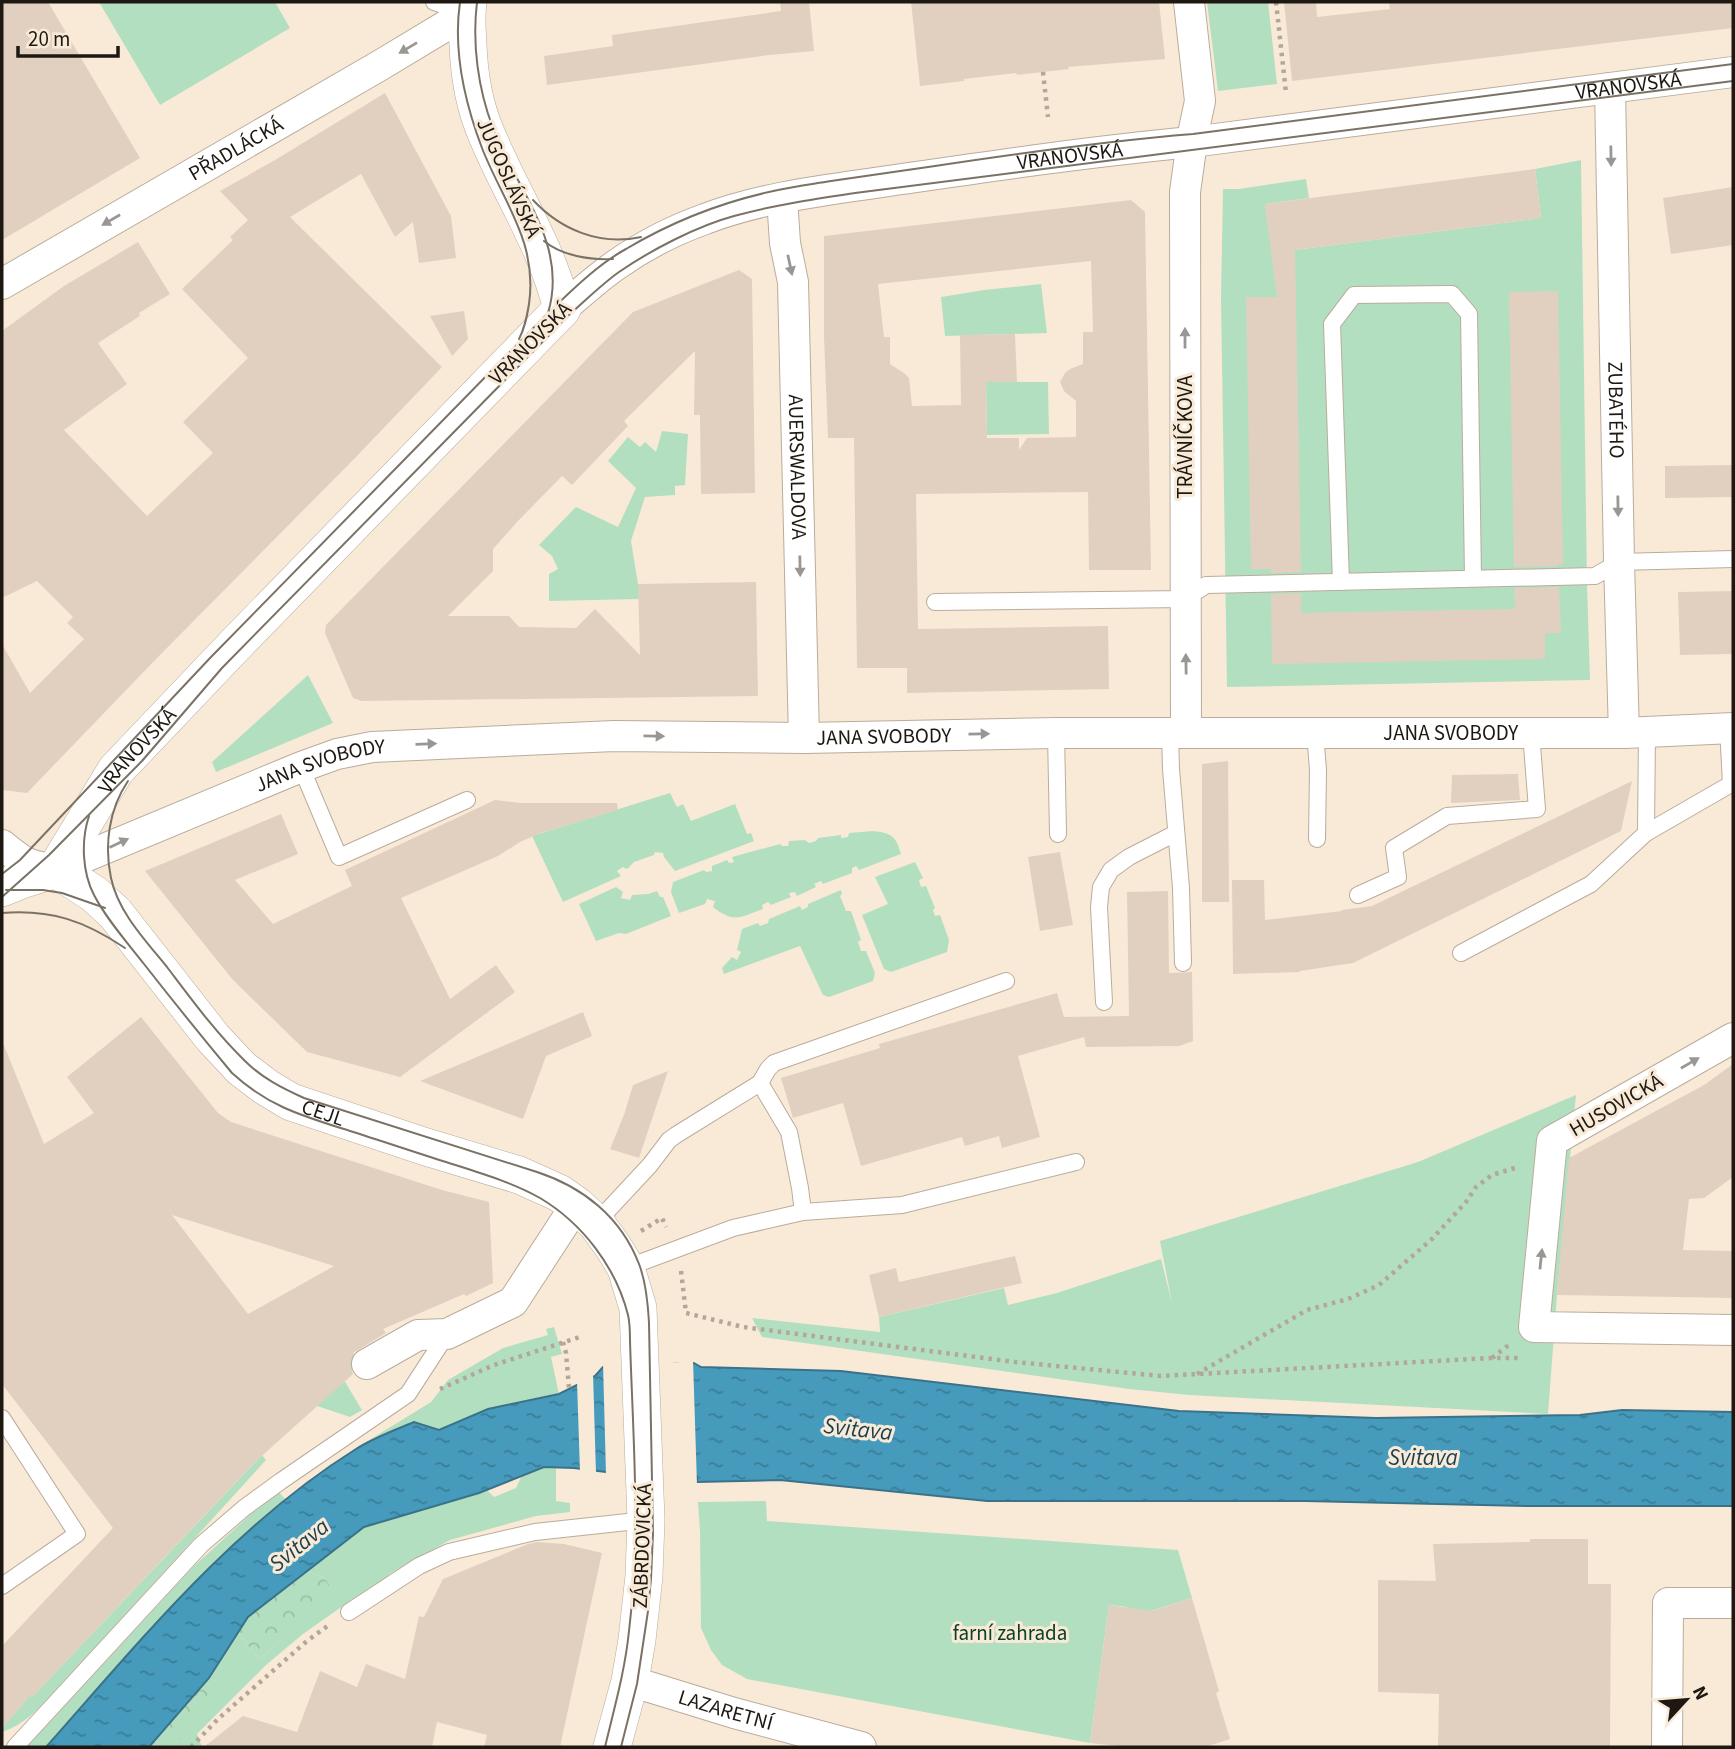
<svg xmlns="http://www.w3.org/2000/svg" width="1735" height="1749" font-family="'Source Sans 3',sans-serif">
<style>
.green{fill:#b3dfc1}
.forest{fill:url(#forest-crowns)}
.water{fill:url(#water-ripples);stroke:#3a7389;stroke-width:2}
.pier{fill:#f9ead8}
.building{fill:#e1d0c0;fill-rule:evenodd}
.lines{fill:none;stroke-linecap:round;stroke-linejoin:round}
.service-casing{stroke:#baac9b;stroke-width:18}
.minor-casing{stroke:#baac9b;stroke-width:32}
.tertiary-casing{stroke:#baac9b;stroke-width:38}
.path{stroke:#b2a798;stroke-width:4.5;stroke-dasharray:3.5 5;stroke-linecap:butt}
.service{stroke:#fff;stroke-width:16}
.minor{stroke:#fff;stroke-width:30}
.tertiary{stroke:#fff;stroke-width:37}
.tram{stroke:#7b7266;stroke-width:2}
.oneway{fill:#999794}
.labels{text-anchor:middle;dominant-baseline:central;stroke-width:6;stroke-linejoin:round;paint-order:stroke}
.street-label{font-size:21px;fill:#1d1811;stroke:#f9ead8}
.park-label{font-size:21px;fill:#0a4225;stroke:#f9ead8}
.water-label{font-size:23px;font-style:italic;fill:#1a3f4f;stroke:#f9ead8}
</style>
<defs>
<pattern id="forest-crowns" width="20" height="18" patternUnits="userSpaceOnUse" patternTransform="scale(1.75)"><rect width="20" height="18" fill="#b3dfc1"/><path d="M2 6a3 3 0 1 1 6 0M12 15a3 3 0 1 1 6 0" fill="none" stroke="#9abfa5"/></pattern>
<pattern id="water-ripples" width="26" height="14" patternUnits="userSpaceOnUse" patternTransform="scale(1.75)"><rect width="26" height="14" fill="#469abc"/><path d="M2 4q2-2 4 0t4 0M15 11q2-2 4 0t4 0" fill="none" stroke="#3a7d97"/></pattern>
</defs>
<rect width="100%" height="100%" fill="#f9ead8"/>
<g class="green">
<path d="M99,2H275L290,28L160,105Z"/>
<path d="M1207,2H1268L1277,84L1218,91Z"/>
<path d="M1581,160L1587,584L1590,680L1227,687L1221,297L1223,189H1239L1306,179L1309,198L1265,204L1272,253L1541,218L1535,169Z"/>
<path d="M1041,284L1047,333L945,336L941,297L984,290Z"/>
<path d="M986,382H1048L1049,434L987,435Z"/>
<path d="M662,431L688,434L685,485L675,486V495L645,497L631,541L638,584L639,599L549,601V574L558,569L552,556L539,545L576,507L618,527L636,488L608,461L628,437L640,447L645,442L656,452Z"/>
<path d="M308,675L333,723L216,772L212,762Z"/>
<path d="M670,793L677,807L683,804L691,821L735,804L747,834L751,833L754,841L675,871L664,857L663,853L655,852L654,855L634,862L627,869L623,867L617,871L621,876L563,902L532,836Z"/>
<path d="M873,831C891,833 896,836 901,854L859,870L856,866L852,868V873L823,884L821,881L814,884L816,887L797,896L795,892L789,893L791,897L771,905L768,902L762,905L763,909C740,917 735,924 713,907L715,901L707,899L705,904L679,913L671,892L673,882L704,870L706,872L712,871V866L727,860L729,863L734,862L732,857L780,844L782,846H788L789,841L805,840L809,843L816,841L818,838L841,835V838L848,837L849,833Z"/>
<path d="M915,862L923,878L919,880L921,887L926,886L935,908L933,910L935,916L940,915L949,940L947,952L891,972L884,969L862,915L888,904L875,877Z"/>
<path d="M616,887L623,892L621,898L630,900L632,895L648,894L657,891L660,897H663L671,916L626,934L619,933L596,941L579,904Z"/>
<path d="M841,890L842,894L840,896L846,911H851L861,940L858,942L861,951H866L875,973L873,981L829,997L823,995L800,946L724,974L722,968L732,957L737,960L741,952L737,950L742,929L758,923L760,926L768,923L769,919L800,906L802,910L808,907V904Z"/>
<path d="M1576,1095L1557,1295L1548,1414L1189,1395L1129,1389L762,1337L752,1318L880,1332L879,1317L1004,1288L1008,1305L1057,1293L1161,1259L1172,1303L1160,1241L1418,1162Z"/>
<path d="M554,1327L562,1354L551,1357L559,1394L488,1409L439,1430L414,1422L358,1447L431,1402L448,1380L503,1348L548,1335L546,1329Z"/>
<path d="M353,1353L360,1366L342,1377L362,1410L350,1417L317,1406Z"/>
<path d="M262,1455L266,1460L54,1693C38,1709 24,1725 2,1732V1714L9,1720L30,1695L32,1697Z"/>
<path d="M544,1467L556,1468V1501L570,1503V1512L536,1516L450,1540L391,1573L376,1586L357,1596L303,1634L266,1665L197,1734L202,1747H171L232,1689L209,1678L238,1633L259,1659L334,1596L325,1578L307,1571L364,1527L487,1490L494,1497L516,1488L521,1477Z"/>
<path d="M279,1492L285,1499L216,1560L172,1606L46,1747H27L193,1567L251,1514Z"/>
<path d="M766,1501L767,1521L1178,1550L1192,1598L1151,1611L1124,1637L1127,1607L1109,1605L1090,1743L747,1679L722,1665L711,1650L701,1628L700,1532L698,1502Z"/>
</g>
<g class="forest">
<path d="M307,1571L325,1578L335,1596L259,1659L238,1633L248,1617Z"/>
<path d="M209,1678L233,1689L171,1747H149Z"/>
</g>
<path class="water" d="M694,1363L701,1367L841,1371L1179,1411L1376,1418L1580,1415L1622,1410L1733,1412V1506H1527L1305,1501H987L780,1480L697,1482V1476L622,1475L606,1472L574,1468L544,1467L479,1493L364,1527L248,1617L209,1678L149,1747H46C141,1640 233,1526 356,1449C373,1438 395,1430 414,1422L439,1430L488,1409L559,1394L595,1376L603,1367Z"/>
<g class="pier">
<path d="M693,1360L697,1485L694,1484L693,1479H622L606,1475L603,1363H674Z"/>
<path d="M593,1373L596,1474L580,1472L577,1381Z"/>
</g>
<g class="building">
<path d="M2,2H48L140,158L2,240Z"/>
<path d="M780,2H809L814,51L769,55L547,85L544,56L613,46L612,35L781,11Z"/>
<path d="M911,2H1159L1165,59L1068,67L1069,69L1017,75L1016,73L964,79V81L920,86Z"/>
<path d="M1284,2H1316L1317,17L1390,9L1389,2H1733V28L1292,81Z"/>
<path d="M385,93L451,216L456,258L419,263L413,222L395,237L361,174L290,217L442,367L355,458L157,658L27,793L2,790V644L30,693L84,639L67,623L73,617L37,581L2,598V331L64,286L138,242L170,294L139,313L140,316L98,343L127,384L64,430L147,516L213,453L183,422L248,358L182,289L233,240L230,237L248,220L220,191L275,160Z"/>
<path d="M1535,169L1541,218L1295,250L1301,572L1271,573V569H1251L1246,297H1277L1265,204Z"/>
<path d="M1733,187V245L1671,254L1663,198Z"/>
<path d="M1131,200L1145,212L1151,570H1089L1088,492L916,494L918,629L1108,626L1109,689L907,693V668H857L854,438H828L824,337V236ZM1091,261L1093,332H1083V364L1070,369L1065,373L1060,382L1064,391L1076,401V437L1027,438L1019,450V438H987L986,382H1017L1015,334L960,335L961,405L912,406L909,378L904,373L890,364V337H884L878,284Z"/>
<path d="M739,270L752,279L755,493L701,494L700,415H694L695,351L624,421L628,426L572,485L562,476L517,522L493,549V571L448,616H509L519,627L576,628L595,609L640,655L638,584L756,582L758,696L361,701L353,698L325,633L326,625L633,312Z"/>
<path d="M1558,291L1563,564H1558V566L1514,567L1509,292Z"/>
<path d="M464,311L468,339L452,356L430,316Z"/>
<path d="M1733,465V497L1665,498V466Z"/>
<path d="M1559,587L1561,633H1545V659L1272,664L1271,594L1301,593V613L1515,609L1514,588Z"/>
<path d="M1733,591V654L1680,655L1678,592Z"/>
<path d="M1228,761L1229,902H1202V764Z"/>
<path d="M1518,774L1520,800L1451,803L1452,775Z"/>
<path d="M1632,781L1621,831L1353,963L1300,971V972L1233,974L1232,880H1264L1265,920L1342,911V910L1372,906Z"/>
<path d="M495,800L521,803H617L618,810L541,833L520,842L498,856L401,898L450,999L496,965L515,992L400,1077L307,1052L233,980L145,871L281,814L298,854L235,880L273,924L352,886L345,870Z"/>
<path d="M1060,852L1073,925L1040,931L1028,857Z"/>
<path d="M1168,891L1169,973L1192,972L1193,1041L1179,1046L1086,1047L1084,1037L1018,1056L1040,1137L1002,1148L999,1136L965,1146L962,1137L861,1166L843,1103L793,1118L781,1078L880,1048L879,1044L1057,993L1064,1017L1129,1016L1127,892Z"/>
<path d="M583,1012L592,1036L546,1056L523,1119L420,1081Z"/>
<path d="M141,1017L218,1113L231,1122L442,1190L489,1202L493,1283L466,1296L464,1294L383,1329L386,1333L353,1353L350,1365L353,1374L255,1462L32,1697L30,1695L2,1729V1646L113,1528L2,1384V1043H3L44,1144L94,1113L67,1077ZM172,1215L334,1266L248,1314Z"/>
<path d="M1733,1064V1177L1704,1198L1689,1199L1683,1250L1733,1251V1298L1557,1295L1569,1158L1704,1085Z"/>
<path d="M668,1071L639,1158L610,1149L624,1115L633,1085Z"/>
<path d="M1015,1256L1022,1283L879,1317L869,1275L896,1268L899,1282Z"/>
<path d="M1530,1539H1588V1584H1611L1610,1747H1438L1439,1694L1378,1692V1580L1436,1581L1433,1544L1530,1542Z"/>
<path d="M537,1542L564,1544L602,1553L560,1747H484L487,1735L437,1722L432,1747H204L243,1716L297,1732L320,1671L357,1687L366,1664L405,1679L419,1616L424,1617L443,1579L528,1544Z"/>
<path d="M1192,1598L1219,1691L1216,1693L1230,1739L1205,1747H1128L1090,1743L1109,1605L1152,1611Z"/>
</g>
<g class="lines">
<defs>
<g id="service">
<path d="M434,2L467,13"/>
<path d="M1341,582L1332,324L1354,295L1452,294L1469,314L1473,578"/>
<path d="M935,602L1185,599L1206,585L1595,576L1619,562L1733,559"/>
<path d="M1170,732L1171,769L1181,888L1183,963"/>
<path d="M1315,732L1318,770L1317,839"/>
<path d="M1056,733L1058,834"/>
<path d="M301,767L339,857L467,800"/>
<path d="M1646,833L1731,784L1728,728"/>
<path d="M1358,895L1398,877L1394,848L1447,816L1537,809L1531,733"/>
<path d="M1461,953L1591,884L1646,833L1647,732"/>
<path d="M1104,1002L1099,907L1101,887L1111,870L1129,857L1176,833"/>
<path d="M760,1083L768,1069L774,1063L1006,981"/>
<path d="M596,1223L650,1165L669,1140L676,1135L760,1083L789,1132L800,1188L803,1212"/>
<path d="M626,1268L733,1228L803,1212L902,1205L1076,1162"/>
<path d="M2,1418L77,1534L2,1586"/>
<path d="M349,1612L419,1566L449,1552L535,1532L646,1520"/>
<path d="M15,1747L201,1545L244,1508L281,1481L408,1394L447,1334"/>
</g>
<g id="minor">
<path id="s1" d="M1610,88L1619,562L1624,733"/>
<path id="s2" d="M782,198L785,243L793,282L804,738"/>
<path id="s3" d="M2,284L379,66L467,13"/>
<path id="s4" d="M562,309C580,294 597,278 616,265C643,246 674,230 705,219C768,195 837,189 902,179C999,165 1095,151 1192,142L1733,72"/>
<path d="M1186,732L1185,192L1193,134L1200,101L1189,2"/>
<path id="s5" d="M2,845C23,862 28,867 56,869L301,767L337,754L372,747L614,736L804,738L1056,733H1624L1733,728"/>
<path d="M1733,1038L1552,1141L1534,1327L1733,1330"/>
<path d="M367,1364L418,1335L447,1334L513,1302L576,1205"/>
<path id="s6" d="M630,1681L734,1713L861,1747"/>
<path d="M1667,1747L1668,1603H1733"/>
</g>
<g id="tertiary">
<path id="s7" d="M56,869L94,894L115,913L213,1038L241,1068L266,1087L291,1102L423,1146L519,1175L559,1193L576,1205L596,1223L614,1248L626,1268L638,1308L646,1520L644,1576L637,1640L630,1681L612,1747"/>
<path id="s8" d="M56,869L116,770L234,646L562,309C547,246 510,192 486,133C474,105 469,74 468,44C467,30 466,16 468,2"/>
<path d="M2,888L24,879L56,869"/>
</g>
</defs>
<use href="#service" class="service-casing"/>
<use href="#minor" class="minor-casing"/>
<use href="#tertiary" class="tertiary-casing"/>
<g class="path">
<path d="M1276,2L1286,93"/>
<path d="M1043,72L1048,117"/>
<path d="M641,1231L662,1218L666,1227"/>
<path d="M681,1271L686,1313L743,1327L1015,1362L1161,1376L1491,1358H1522"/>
<path d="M563,1342L566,1353L569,1388"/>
<path d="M1492,1358L1510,1344"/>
<path d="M1197,1374L1307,1310L1348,1299L1379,1285L1432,1239L1466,1202L1476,1187L1492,1175L1518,1167"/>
<path d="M440,1389L494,1365L583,1336"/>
<path d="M191,1747L218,1719L307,1641L329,1625"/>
</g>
<use href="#service" class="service"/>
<use href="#minor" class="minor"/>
<use href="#tertiary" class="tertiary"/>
<g class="tram">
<path d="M460,2C453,50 465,103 482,148C503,202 538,242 529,304C527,316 525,328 519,339"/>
<path d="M477,2C472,44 478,89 493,128C516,189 569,244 548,313"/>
<path d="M533,200C561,230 600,246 641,237"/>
<path d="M544,241C562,256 590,260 613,259"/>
<path d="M128,781C109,809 104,845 111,878C118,912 146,941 167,967C192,1000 216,1033 245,1061C262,1078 282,1088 304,1098L537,1172C583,1187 621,1217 639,1264C646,1282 648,1304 649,1323L653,1533L651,1579L648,1611L637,1684L621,1747"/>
<path d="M89,816C81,840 82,872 94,895C107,920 127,942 144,964C173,1001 202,1037 232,1073C269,1107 303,1116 350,1131C382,1141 414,1152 446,1162C477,1172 512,1182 540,1198C582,1223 616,1267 628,1315C630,1323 630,1332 630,1341C633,1438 641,1535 629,1631C625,1671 614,1709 605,1747"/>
<path d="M2,874L20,860L211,657L548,313C572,290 597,265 626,249C673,221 725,201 778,190C795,186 813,184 831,181C866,176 900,171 935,166C1021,153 1107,141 1193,134L1733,64"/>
<path d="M6,890H43L62,893L105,908"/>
<path d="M2,897L49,855L142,761L222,668L570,314C586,300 602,284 619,272C651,250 697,226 734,216C774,205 815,199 855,193L1733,81"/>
<path d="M2,913C51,909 85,921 125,948"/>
</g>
</g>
<defs><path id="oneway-solid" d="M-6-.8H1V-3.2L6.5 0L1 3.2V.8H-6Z" transform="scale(1.75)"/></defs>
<g class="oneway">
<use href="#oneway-solid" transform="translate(408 48) rotate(149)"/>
<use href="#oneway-solid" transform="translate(1611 156) rotate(89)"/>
<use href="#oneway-solid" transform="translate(111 220) rotate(150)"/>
<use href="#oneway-solid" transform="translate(790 265) rotate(78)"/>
<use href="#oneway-solid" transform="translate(1185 338) rotate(-90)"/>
<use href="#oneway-solid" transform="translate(1618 506) rotate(89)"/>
<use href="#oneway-solid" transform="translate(800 566) rotate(89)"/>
<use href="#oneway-solid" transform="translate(1186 664) rotate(-91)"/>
<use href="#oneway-solid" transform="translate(979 734) rotate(-1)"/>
<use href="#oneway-solid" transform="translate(654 736) rotate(1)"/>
<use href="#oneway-solid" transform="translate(426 744) rotate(-2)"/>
<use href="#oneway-solid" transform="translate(119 843) rotate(-25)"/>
<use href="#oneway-solid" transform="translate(1690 1063) rotate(-30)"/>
<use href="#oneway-solid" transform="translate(1541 1259) rotate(-84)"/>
</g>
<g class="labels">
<g class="street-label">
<text stroke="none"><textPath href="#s4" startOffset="1104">VRANOVSKÁ</textPath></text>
<text stroke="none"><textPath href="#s3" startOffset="270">PŘADLÁCKÁ</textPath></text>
<text stroke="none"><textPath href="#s4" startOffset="541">VRANOVSKÁ</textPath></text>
<text transform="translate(509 178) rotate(66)">JUGOSLÁVSKÁ</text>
<text transform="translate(530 343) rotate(-45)">VRANOVSKÁ</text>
<text stroke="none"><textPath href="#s1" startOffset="322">ZUBATÉHO</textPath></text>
<text transform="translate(1185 437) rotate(-90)">TRÁVNÍČKOVA</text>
<text stroke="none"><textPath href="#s2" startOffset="270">AUERSWALDOVA</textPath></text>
<text stroke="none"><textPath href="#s5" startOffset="1479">JANA SVOBODY</textPath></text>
<text stroke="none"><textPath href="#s5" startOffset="912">JANA SVOBODY</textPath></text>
<text stroke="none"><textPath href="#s8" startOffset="144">VRANOVSKÁ</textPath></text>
<text stroke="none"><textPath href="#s5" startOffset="345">JANA SVOBODY</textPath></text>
<text transform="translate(1616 1105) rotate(-30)">HUSOVICKÁ</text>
<text stroke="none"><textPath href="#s7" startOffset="368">CEJL</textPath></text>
<text transform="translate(642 1546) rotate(-88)">ZÁBRDOVICKÁ</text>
<text stroke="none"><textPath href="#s6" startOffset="100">LAZARETNÍ</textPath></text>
</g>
<g class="park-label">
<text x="1010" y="1633">farní zahrada</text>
</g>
<g class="water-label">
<text transform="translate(858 1429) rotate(6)">Svitava</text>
<text x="1423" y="1457">Svitava</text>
<text transform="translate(299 1545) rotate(-39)">Svitava</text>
</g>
</g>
<rect width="1735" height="1749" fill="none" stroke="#1d1811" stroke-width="7"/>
<g transform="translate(1686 1700) rotate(64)" stroke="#f9ead8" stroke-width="5" paint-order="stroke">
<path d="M0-5L12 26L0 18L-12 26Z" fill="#1d1811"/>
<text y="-10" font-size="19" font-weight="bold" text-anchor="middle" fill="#1d1811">N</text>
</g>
<path d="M18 46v10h100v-10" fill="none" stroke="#1d1811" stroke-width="3.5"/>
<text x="28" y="46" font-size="21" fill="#1d1811" stroke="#f9ead8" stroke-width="5" paint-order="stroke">20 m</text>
</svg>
